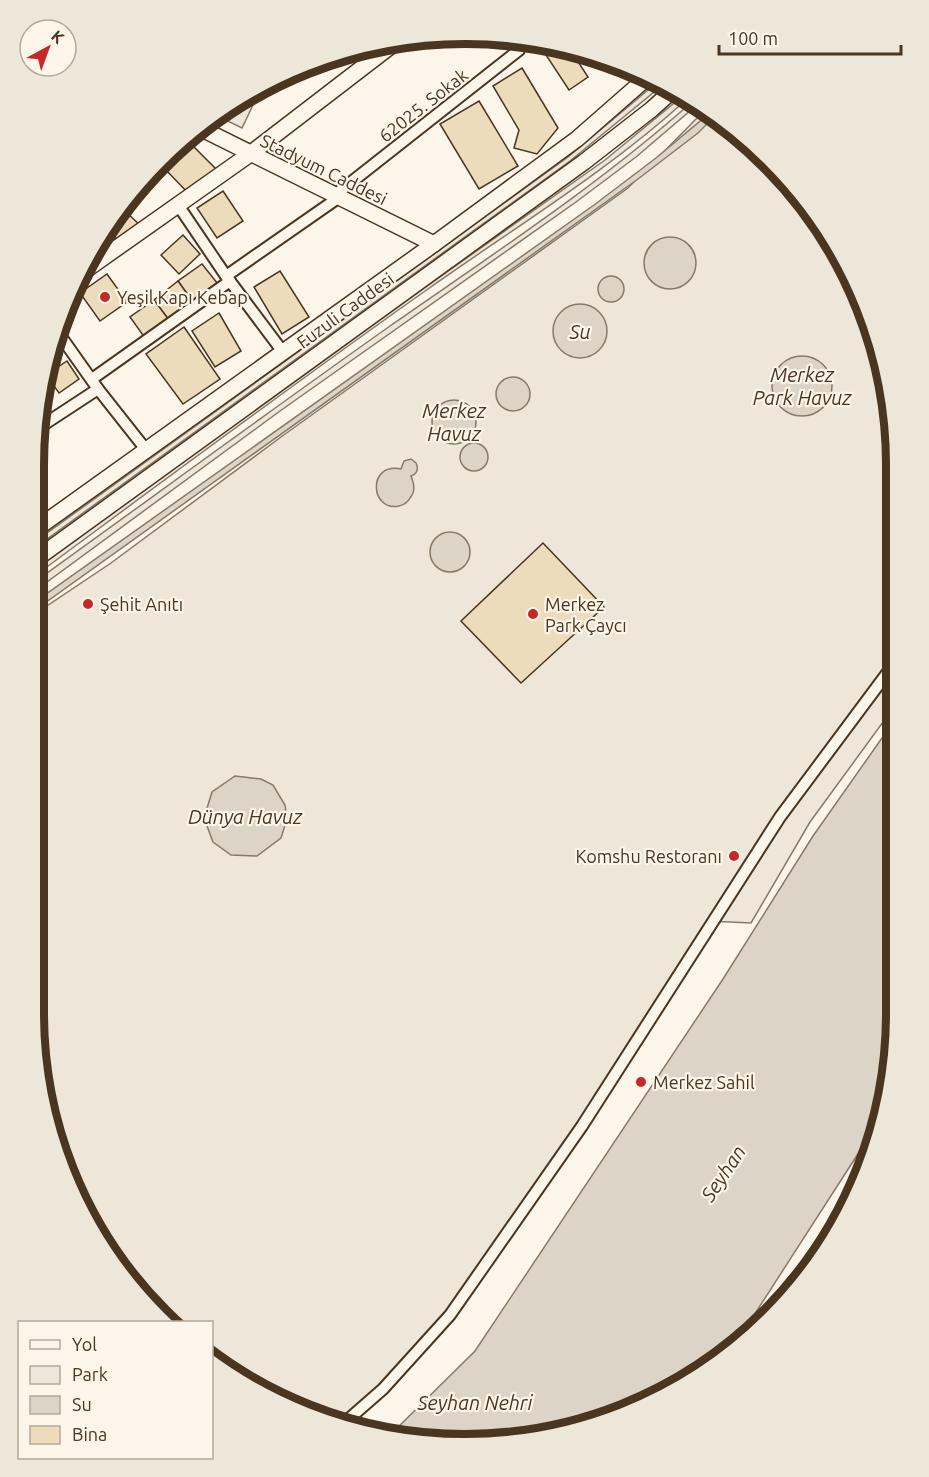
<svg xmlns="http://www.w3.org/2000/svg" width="929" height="1477" font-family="Ubuntu,sans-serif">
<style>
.green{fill:#ede6d9;stroke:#887966;stroke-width:1.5}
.water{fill:#dcd4c6;stroke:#887966;stroke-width:1.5}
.building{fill:#ecdcbc;stroke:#4a3520;stroke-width:1.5}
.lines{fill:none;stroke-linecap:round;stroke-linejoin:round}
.street-casing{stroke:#4a3520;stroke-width:14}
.secondary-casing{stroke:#4a3520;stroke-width:18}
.street{stroke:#fbf6e9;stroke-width:10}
.secondary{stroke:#fbf6e9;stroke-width:15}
.poi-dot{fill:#c62828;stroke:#fbf6e9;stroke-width:2}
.labels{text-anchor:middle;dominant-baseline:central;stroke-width:4.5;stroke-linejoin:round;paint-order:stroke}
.street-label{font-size:18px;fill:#4a3520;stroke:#fbf6e9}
.poi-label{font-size:18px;fill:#4a3520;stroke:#fbf6e9;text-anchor:start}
.water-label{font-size:20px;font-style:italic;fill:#4a3520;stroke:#fbf6e9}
.rim{fill:none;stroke:#4a3520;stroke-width:8}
</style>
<rect width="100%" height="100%" fill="#fbf6e9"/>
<g class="green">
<path d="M660,80L665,83L570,161L36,547V541L568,157Z"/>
<path d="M263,84L242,128L215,115L249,91Z"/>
<path d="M684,95L688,98C611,169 514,228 428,289C296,382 166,479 36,575V569L297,378L605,160Z"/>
<path d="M693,101L698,104L636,157L576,202L280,411L36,590V581C154,496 271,410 390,326C493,254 599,185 693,101Z"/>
<path d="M706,109L727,122L807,202L851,273L881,352L895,436L894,707L810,822L751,923L709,921L582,1117L445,1313L379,1386L335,1423L325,1421L212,1360V1322H171L106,1253L56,1151L33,1012L35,614L111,563L281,437L628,188Z"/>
</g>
<g class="water">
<path d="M711,112L716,115L698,133L638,179L35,610V602L594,205L656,158Z"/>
<circle cx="670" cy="263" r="26"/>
<circle cx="611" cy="289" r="13"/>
<circle cx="580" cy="331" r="27"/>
<circle cx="802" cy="386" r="30"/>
<circle cx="513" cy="394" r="17"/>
<circle cx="454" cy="422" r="22"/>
<circle cx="474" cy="457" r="14"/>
<path d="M411,459L416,463C419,469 417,474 411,476C414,484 416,491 410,498C408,502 403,505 399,506C370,512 367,462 401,469L404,461Z"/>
<circle cx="450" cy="552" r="20"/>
<path d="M894,721L892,1068L878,1122L874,1129L738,1340L705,1371L577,1429L437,1443L391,1434L475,1351L723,979L813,836Z"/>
<path d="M235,776L261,779L273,785L285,805L287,819L281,838L257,856L231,855L213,842L204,818L212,792Z"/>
</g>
<g class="building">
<path d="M561,45L568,46L588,77L569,90L546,55Z"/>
<path d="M522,68L558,128L537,154L514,148L519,130L493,86Z"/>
<path d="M479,101L518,166L479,189L440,124Z"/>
<path d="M191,144L218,171L191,196L165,169Z"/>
<path d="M223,191L243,221L217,238L197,208Z"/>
<path d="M125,211L142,227L123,246L107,229Z"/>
<path d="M183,235L200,254L179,274L161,255Z"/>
<path d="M202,264L218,284L193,302L178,281Z"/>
<path d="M280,271L309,317L282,334L254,287Z"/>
<path d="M107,274L127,302L100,321L80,293Z"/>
<path d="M178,281L193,302L169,320L154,300Z"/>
<path d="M154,300L169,320L145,338L130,317Z"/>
<path d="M219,313L241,351L215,367L192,331Z"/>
<path d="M184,327L220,379L183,404L146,354Z"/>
<path d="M67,361L79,379L59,393L46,375Z"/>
<path d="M543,543L604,607L521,683L461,621Z"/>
</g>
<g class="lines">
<defs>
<g id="street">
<path d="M178,205L226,276L283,352"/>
<path d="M226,276L338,198L340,191L519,50L511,37"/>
<path d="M57,331L98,389L147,451"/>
<path d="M92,379L230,281"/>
<path d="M37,429L98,389"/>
<path d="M343,1424L383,1389L450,1315L582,1126L780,817L894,664"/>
</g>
<g id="secondary">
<path d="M198,127L434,244"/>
<path d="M80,274L250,154L401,38"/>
<path d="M36,529L434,244L577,139L650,75"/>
<path d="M36,559L584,162L652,109L674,89"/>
</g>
</defs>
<use href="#street" class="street-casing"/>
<use href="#secondary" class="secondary-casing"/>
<use href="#street" class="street"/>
<use href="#secondary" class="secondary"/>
</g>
<g class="poi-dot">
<circle cx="105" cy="297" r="6"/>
<circle cx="88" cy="604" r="6"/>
<circle cx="533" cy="614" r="6"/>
<circle cx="734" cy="856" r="6"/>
<circle cx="641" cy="1082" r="6"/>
</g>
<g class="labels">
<g class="street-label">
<text transform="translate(423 105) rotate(-38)">62025. Sokak</text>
<text transform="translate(324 169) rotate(26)">Stadyum Caddesi</text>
<text transform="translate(345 310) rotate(-36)">Fuzuli Caddesi</text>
</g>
<g class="poi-label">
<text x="117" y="297">Yeşil Kapı Kebap</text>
<text x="100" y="604">Şehit Anıtı</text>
<text x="545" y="604">Merkez<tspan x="545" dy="21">Park Çaycı</tspan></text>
<text x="722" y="856" text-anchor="end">Komshu Restoranı</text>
<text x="653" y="1082">Merkez Sahil</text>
</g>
<g class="water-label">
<text x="580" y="331">Su</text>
<text x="802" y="374">Merkez<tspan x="802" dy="23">Park Havuz</tspan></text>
<text x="454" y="410">Merkez<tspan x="454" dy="23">Havuz</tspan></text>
<text x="245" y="816">Dünya Havuz</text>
<text transform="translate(723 1173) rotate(-56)">Seyhan</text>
<text x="475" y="1402">Seyhan Nehri</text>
</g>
</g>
<path d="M0 0H929V1477H0ZM465 44H465A421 421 0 0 1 886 465V1013A421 421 0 0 1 465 1434H465A421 421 0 0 1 44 1013V465A421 421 0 0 1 465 44Z" fill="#ede7d9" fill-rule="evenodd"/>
<path class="rim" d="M465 44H465A421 421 0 0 1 886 465V1013A421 421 0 0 1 465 1434H465A421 421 0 0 1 44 1013V465A421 421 0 0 1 465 44Z"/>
<rect x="18" y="1321" width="195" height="138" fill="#fbf6e9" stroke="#b4a999" stroke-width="1.5"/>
<rect x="30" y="1340" width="30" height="9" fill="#fbf6e9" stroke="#b4a999" stroke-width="1.5"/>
<text x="72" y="1351" font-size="18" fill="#4a3520">Yol</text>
<rect x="30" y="1366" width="30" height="18" fill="#ede6d9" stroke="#b4a999" stroke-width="1.5"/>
<text x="72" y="1381" font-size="18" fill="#4a3520">Park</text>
<rect x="30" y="1396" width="30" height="18" fill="#dcd4c6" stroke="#b4a999" stroke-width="1.5"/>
<text x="72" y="1411" font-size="18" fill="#4a3520">Su</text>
<rect x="30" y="1426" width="30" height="18" fill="#ecdcbc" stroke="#b4a999" stroke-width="1.5"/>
<text x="72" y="1441" font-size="18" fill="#4a3520">Bina</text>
<g transform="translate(48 48) rotate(41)"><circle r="28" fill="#fbf6e9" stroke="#b4a999" stroke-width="1.5"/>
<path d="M0-4.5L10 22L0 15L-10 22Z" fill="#c62828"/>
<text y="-9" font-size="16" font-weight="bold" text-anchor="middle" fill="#4a3520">K</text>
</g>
<path d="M719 45v9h182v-9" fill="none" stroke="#4a3520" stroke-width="3"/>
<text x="728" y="45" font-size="18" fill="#4a3520" stroke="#fbf6e9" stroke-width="4.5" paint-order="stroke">100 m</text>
</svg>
